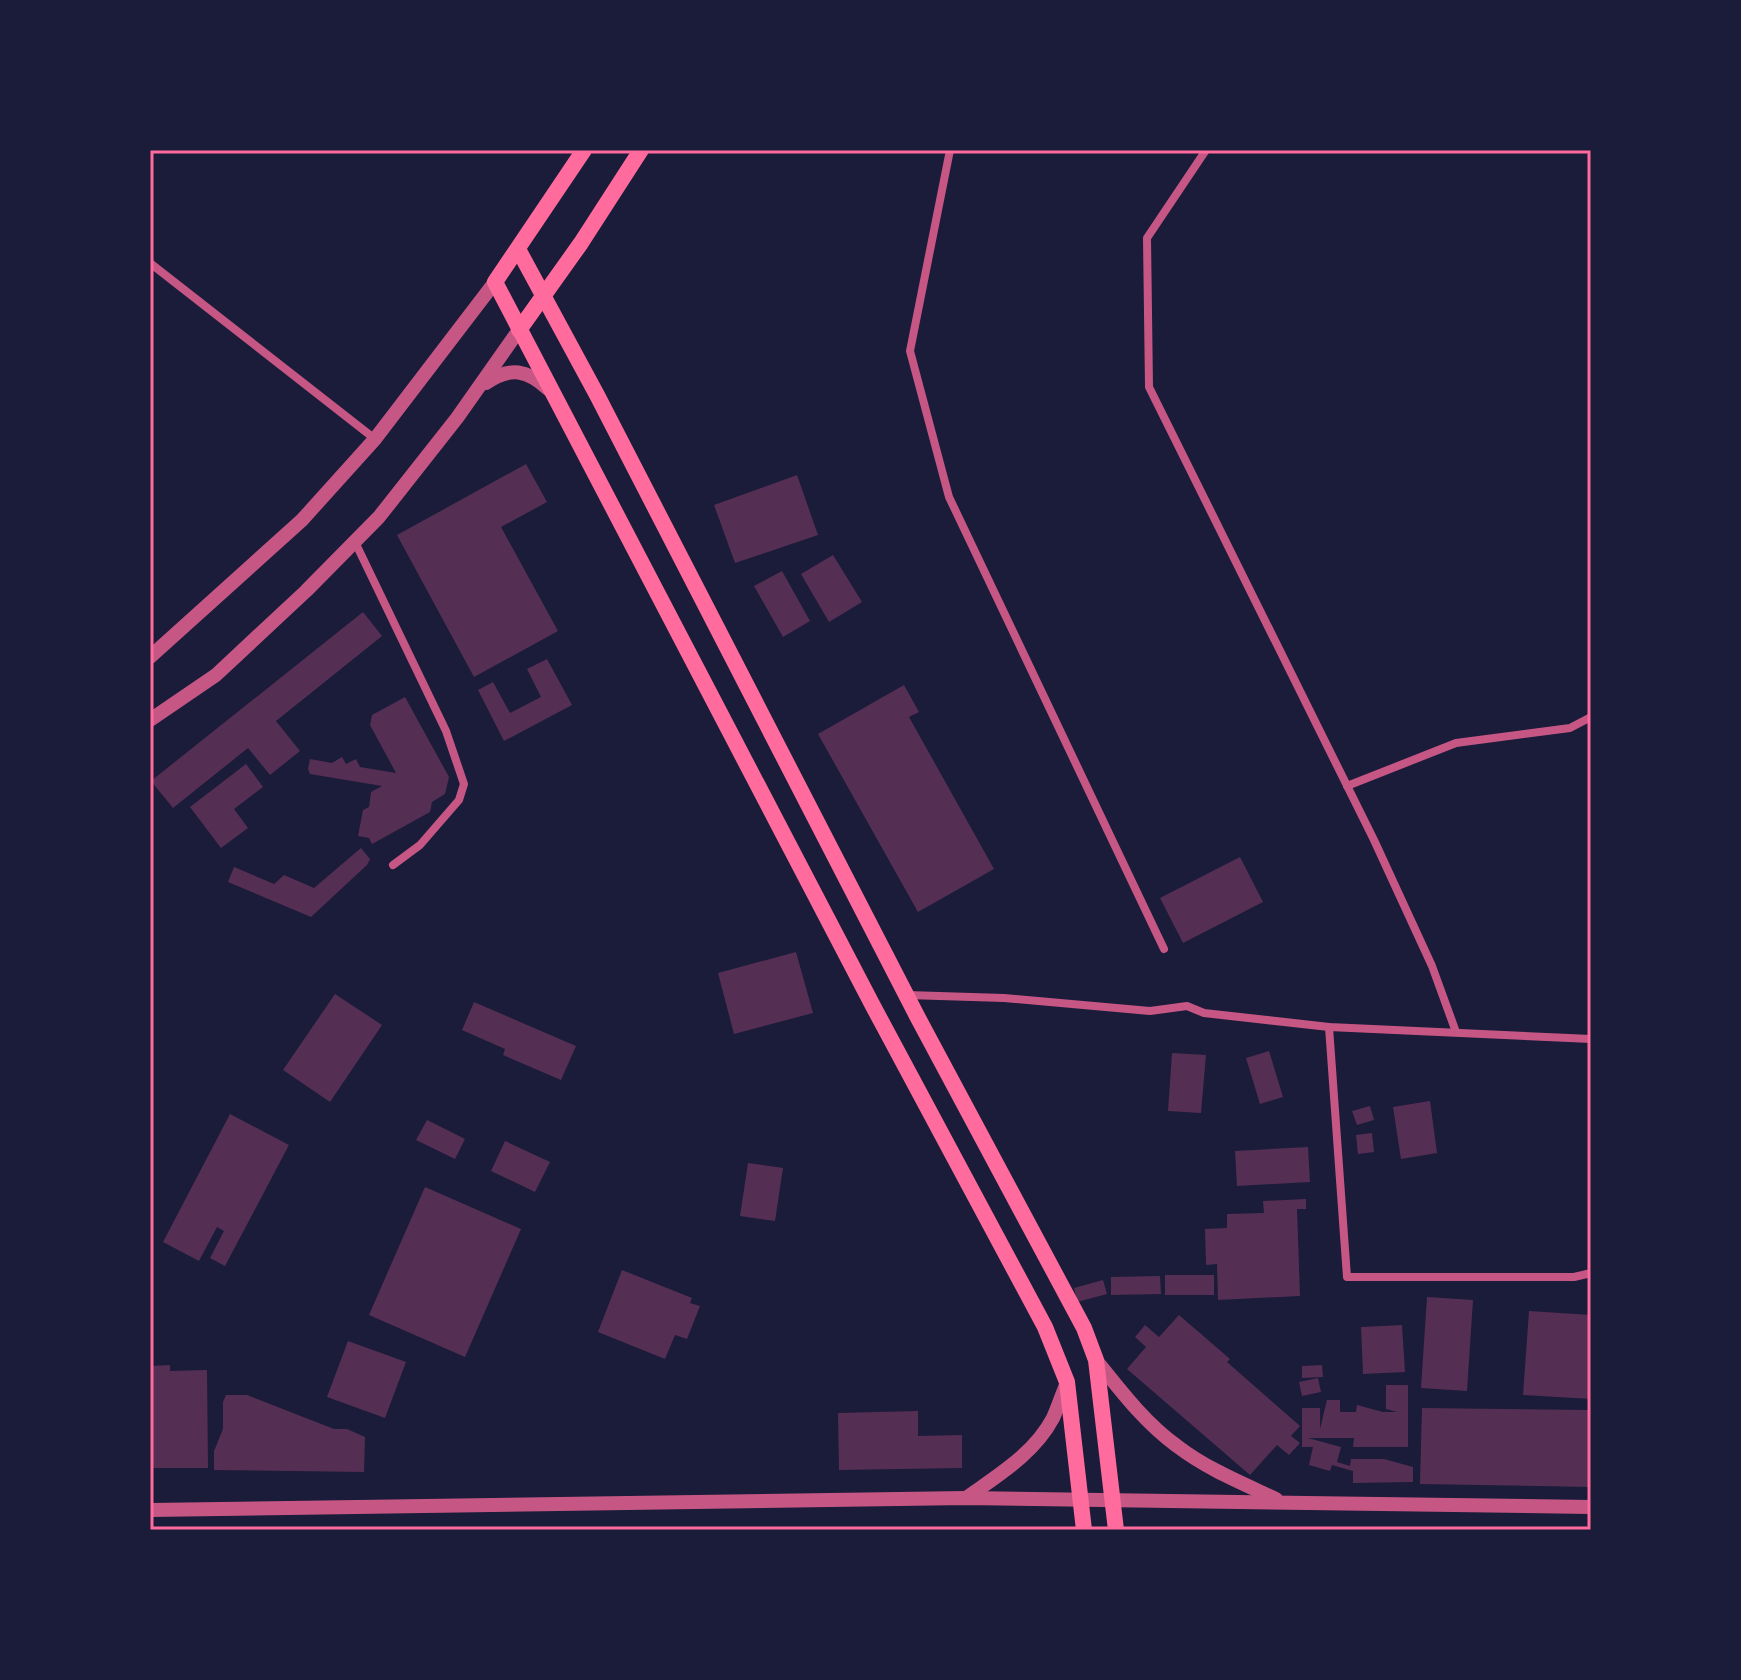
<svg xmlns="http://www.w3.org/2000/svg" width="1741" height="1680" font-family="Cabin,sans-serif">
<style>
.building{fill:#542f53}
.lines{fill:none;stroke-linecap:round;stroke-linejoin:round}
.minor{stroke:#c65784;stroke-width:8}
.tertiary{stroke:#c65784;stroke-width:14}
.secondary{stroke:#ff6b9d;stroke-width:16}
.neatline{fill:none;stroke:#ff6b9d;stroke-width:3}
</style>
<rect width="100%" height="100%" fill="#1b1b3a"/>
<g class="building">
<path d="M526,464L547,502L501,527L558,631L474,677L397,535Z"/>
<path d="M797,475L818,535L735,563L714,505Z"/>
<path d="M833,555L862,602L829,622L801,574Z"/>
<path d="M782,571L810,621L783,637L754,586Z"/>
<path d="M363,612L382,636L276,721L300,751L270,775L248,748L173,808L151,781Z"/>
<path d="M547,659L572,705L504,741L478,690L493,682L510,713L541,697L527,669Z"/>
<path d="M904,685L919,712L909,717L994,869L918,912L818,734Z"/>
<path d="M405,697L449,777L445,794L432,802L430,812L372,844L369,838L358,836L363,810L369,807L371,792L382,786L310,774L308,769L310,759L332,763L342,757L346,764L356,759L360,767L396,773L370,725L372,715Z"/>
<path d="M246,764L263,787L234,809L248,828L221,848L190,807Z"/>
<path d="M361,848L370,859L367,865L311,917L228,882L234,867L274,884L284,875L314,888Z"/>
<path d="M1240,857L1263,902L1183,943L1160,898Z"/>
<path d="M796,952L813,1013L734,1034L718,973Z"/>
<path d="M335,994L382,1025L330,1102L283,1070Z"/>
<path d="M474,1002L576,1046L561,1080L503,1055L505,1049L462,1030Z"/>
<path d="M1269,1051L1283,1097L1260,1104L1246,1058Z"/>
<path d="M1172,1053L1206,1055L1201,1113L1168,1111Z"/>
<path d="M1430,1101L1437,1153L1401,1159L1393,1107Z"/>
<path d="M1370,1106L1374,1120L1357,1125L1352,1111Z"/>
<path d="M230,1114L289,1145L225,1266L210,1258L224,1231L217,1227L199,1261L163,1242Z"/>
<path d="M427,1120L465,1139L455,1159L416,1140Z"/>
<path d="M1372,1133L1374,1152L1358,1154L1356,1135Z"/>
<path d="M505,1141L550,1162L535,1192L491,1171Z"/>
<path d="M1308,1147L1310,1182L1237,1186L1235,1151Z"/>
<path d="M748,1163L783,1168L775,1221L740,1216Z"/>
<path d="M425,1187L521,1229L465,1357L369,1315Z"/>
<path d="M1306,1199V1209H1297L1300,1296L1218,1300L1217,1264L1206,1265L1205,1229L1227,1228V1214L1264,1213L1263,1201Z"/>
<path d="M622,1270L692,1298L690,1303L700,1306L687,1339L675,1335L665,1359L598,1332Z"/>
<rect x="1165" y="1275" width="49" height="20"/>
<path d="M1160,1276L1161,1294L1111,1295V1277Z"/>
<path d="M1103,1280L1107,1294L1077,1302L1074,1288Z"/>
<path d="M1427,1297L1473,1300L1467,1391L1421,1388Z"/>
<path d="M1529,1311L1591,1315V1399L1523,1395Z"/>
<path d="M1179,1315L1230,1359L1227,1362L1300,1426L1291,1436L1300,1443L1289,1455L1277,1445L1250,1475L1127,1369L1146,1347L1135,1337L1145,1325L1159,1337Z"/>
<path d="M1402,1325L1405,1372L1363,1374L1361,1327Z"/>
<path d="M348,1341L406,1362L385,1418L327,1397Z"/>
<path d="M170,1365V1371L207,1370L208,1468H150V1366Z"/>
<path d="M1322,1365L1323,1377L1302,1378V1366Z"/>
<path d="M1318,1378L1321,1392L1302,1396L1299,1382Z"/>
<path d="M1386,1385H1408V1447H1353L1354,1438H1308L1341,1447L1337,1462L1350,1466L1351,1459H1384L1413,1467V1482L1353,1483V1471L1332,1465L1330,1471L1309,1465L1313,1447H1302V1408H1320V1429L1327,1400H1340V1412H1356L1357,1405L1383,1412H1397L1386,1409Z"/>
<path d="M226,1395H247L334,1429H347L365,1437L364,1472L214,1470V1451L223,1429V1402Z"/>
<path d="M1422,1408L1591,1410V1487L1420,1484Z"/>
<path d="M918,1411V1436L962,1435V1468L839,1470L838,1413Z"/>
</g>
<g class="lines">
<g class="minor">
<path d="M950,150L910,351L949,497L1164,949"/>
<path d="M1206,150L1147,238L1149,387L1374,840L1432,966L1456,1032"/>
<path d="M150,263L375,439"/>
<path d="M355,542L446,731L464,784L459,800L420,845L393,865"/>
<path d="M1347,786L1456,743L1570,728L1591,717"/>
<path d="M907,995L1004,998L1150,1011L1187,1006L1204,1013L1329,1027L1591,1039"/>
<path d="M1329,1027L1347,1277H1574L1591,1273"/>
</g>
<g class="tertiary">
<path d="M486,383C510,366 528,370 548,389"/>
<path d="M150,657L302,520L375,439L495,282"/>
<path d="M150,720L216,675L306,591L379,517L457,418L519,330"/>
<path d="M1096,1360C1120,1390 1145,1423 1177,1446C1207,1469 1242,1483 1276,1499"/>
<path d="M966,1498C998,1475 1034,1454 1053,1418C1058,1407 1062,1394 1067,1383"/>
<path d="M150,1510L966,1498L1591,1507"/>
</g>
<g class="secondary">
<path d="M584,150L495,282L873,1006L1045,1327L1067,1382L1084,1530"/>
<path d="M518,249L597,395L917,1016L1084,1328L1096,1360L1116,1530"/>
<path d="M519,330L581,243L641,150"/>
</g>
</g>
<rect width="1741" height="1680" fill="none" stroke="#1b1b3a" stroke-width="304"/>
<rect x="152" y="152" width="1437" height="1376" class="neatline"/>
</svg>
